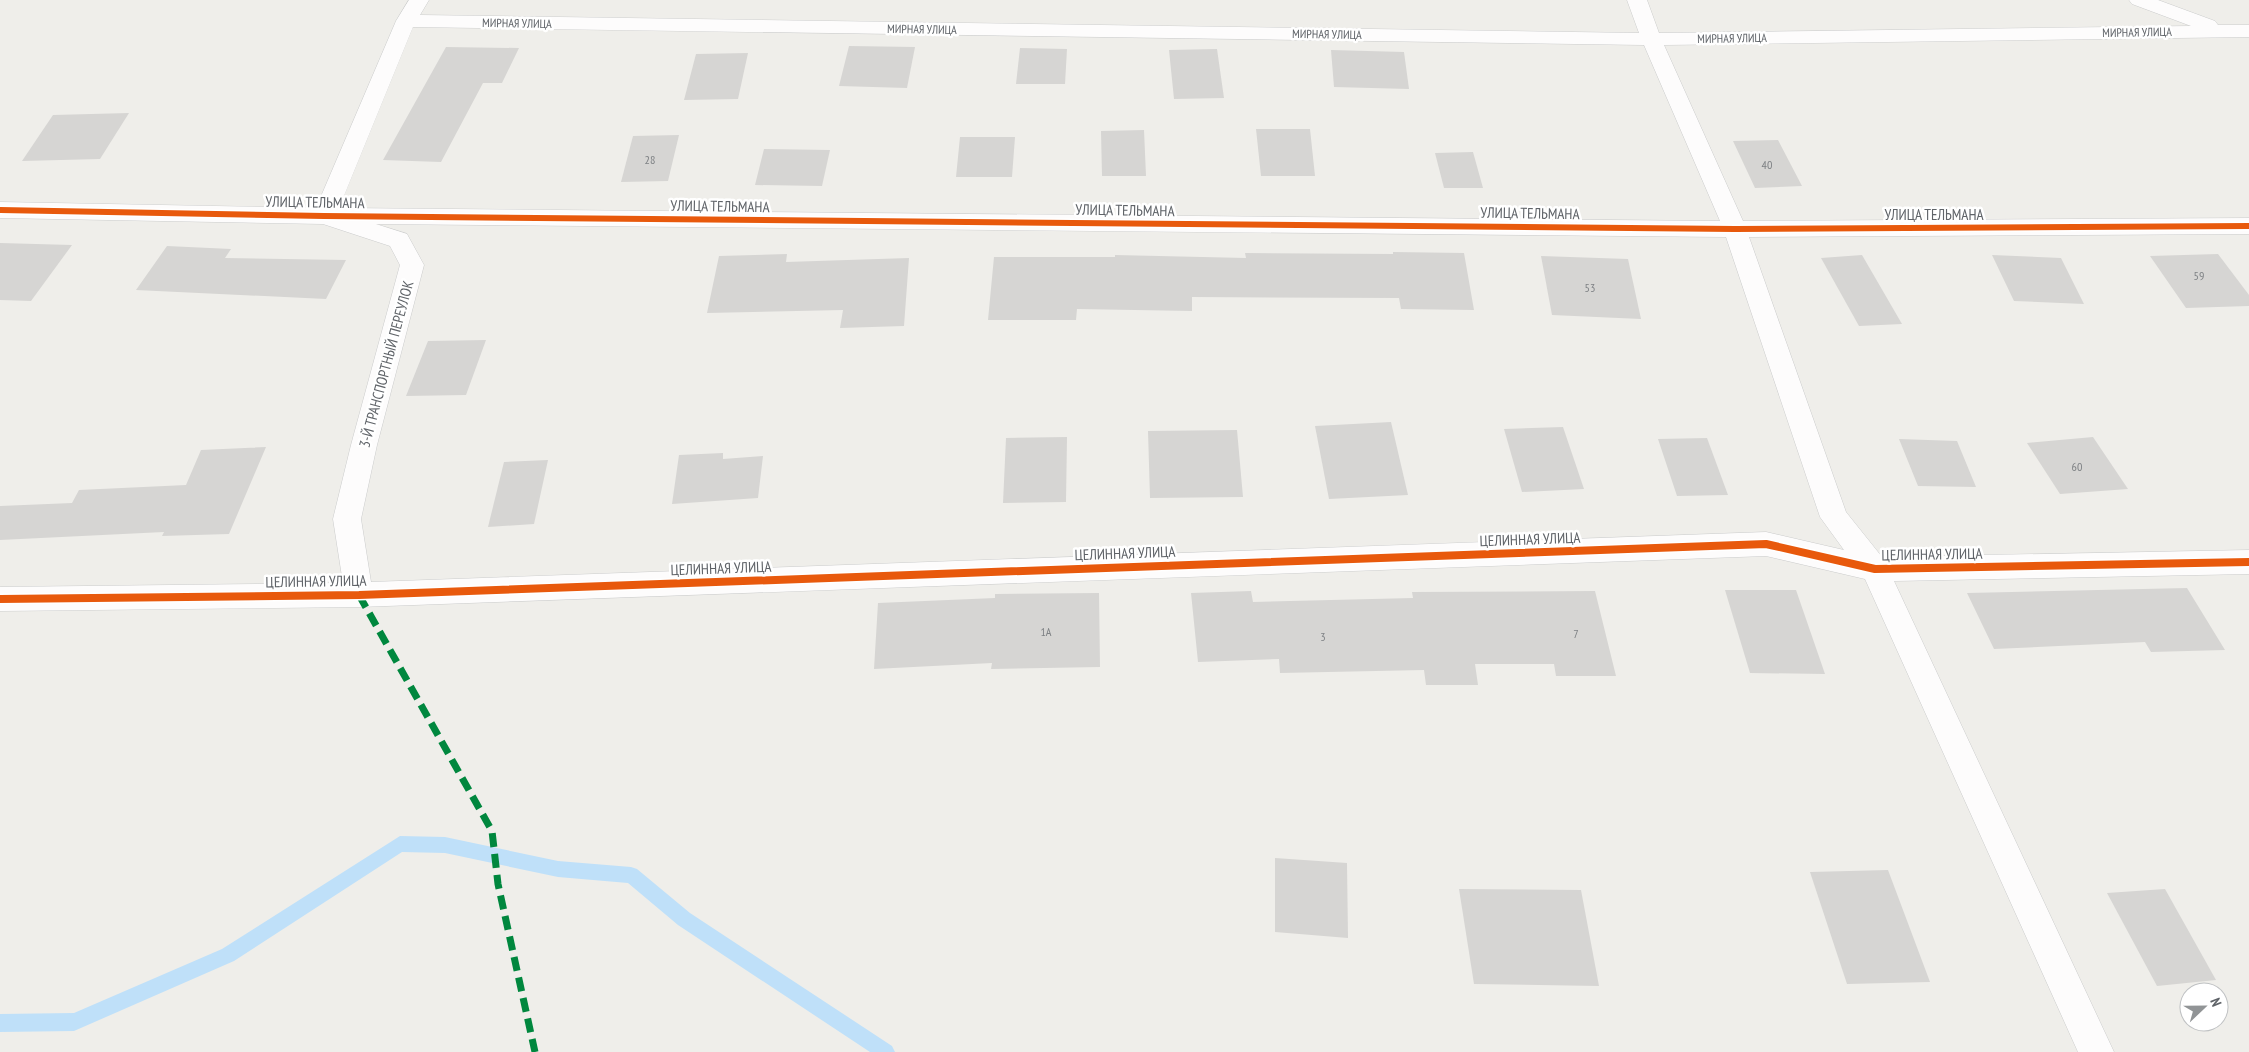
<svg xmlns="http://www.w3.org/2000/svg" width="2249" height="1052" font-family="'PT Sans Narrow',sans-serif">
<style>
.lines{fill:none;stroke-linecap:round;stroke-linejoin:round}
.stream{fill:#bfe0f9;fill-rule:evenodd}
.building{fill:#d6d5d3}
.street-casing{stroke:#cbcccc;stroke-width:1}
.street{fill:#fdfcfc;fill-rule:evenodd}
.quiet{stroke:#00873e;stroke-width:7;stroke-dasharray:14 7;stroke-linecap:butt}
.cycleway-far1-casing{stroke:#fff;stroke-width:9}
.cycleway-casing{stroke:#fff;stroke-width:11}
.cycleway-far1{stroke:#e8590c;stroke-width:6}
.cycleway{stroke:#e8590c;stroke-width:8}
.labels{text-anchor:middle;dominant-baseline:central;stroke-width:5;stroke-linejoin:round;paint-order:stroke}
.far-street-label{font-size:12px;fill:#5f6368;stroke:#fff}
.number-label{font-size:12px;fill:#7e8184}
.street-label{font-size:15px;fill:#5f6368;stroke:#fff}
</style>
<rect width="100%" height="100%" fill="#efeeea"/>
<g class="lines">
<path class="stream" d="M400,836L445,837L558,861L631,867L637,869L690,913L892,1046L895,1052H870L678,925L628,883L558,877L445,853L402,852L234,961L74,1031L0,1032V1014L74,1013L222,949Z"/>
</g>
<g class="building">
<path d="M849,46L915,47L907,88L839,86Z"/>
<path d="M446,47L519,48L502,83H483L441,162L383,160Z"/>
<path d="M1020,48L1067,49L1065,84H1016Z"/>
<path d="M1217,49L1224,98L1174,99L1169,50Z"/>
<path d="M1331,50L1404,52L1409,89L1334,87Z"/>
<path d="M748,53L738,99L684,100L696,54Z"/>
<path d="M129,113L100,159L22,161L53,115Z"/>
<path d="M1256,129H1310L1315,176H1261Z"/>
<path d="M1144,130L1146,176H1102L1101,131Z"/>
<path d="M679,135L668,181L621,182L633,136Z"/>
<path d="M960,137H1015L1012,177H956Z"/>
<path d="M1778,140L1802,186L1755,188L1733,141Z"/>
<path d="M764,149L830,150L822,186L755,185Z"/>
<path d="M1473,152L1483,188H1444L1435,153Z"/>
<path d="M0,243L72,245L31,301L0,300Z"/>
<path d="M167,246L231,249L225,258L346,260L326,299L136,290Z"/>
<path d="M1393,252L1464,253L1474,310L1401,309L1399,298L1192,297V311L1077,309L1076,320H988L994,257H1115V255L1246,258L1245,253L1393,254Z"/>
<path d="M787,254L786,262L909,258L904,326L840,328L843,310L707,313L719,256Z"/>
<path d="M2218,254L2249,295V306L2186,308L2150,256Z"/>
<path d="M1862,255L1902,324L1859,326L1821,258Z"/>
<path d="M1992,255L2061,258L2084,304L2014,301Z"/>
<path d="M1541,256L1628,259L1641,319L1552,315Z"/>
<path d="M486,340L466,395L406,396L428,341Z"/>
<path d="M1391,422L1408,495L1329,499L1315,426Z"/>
<path d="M1563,427L1584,489L1522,492L1504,429Z"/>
<path d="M1237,430L1243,497L1150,498L1148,431Z"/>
<path d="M1067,437L1066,502L1003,503L1006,438Z"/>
<path d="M2093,437L2128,489L2060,494L2027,443Z"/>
<path d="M1707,438L1728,495L1677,496L1658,439Z"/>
<path d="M1899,439L1957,441L1976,487L1918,486Z"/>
<path d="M266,447L229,534L162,536L164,532L0,540V506L72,503L79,490L186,485L201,450Z"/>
<path d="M723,453V459L763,456L758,498L672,504L679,455Z"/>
<path d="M548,460L534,524L488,527L504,462Z"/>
<path d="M2187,588L2225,650L2151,652L2145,642L1994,649L1967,593Z"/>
<path d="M1725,590H1796L1825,674L1750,673Z"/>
<path d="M1251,591L1253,602L1413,598L1412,592L1595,591L1616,676H1556L1554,664H1475L1478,685H1426L1424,670L1280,673L1279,659L1198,662L1191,593Z"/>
<path d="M1099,593L1100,667L991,669L992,663L874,669L878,603L995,598V594Z"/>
<path d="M1275,858L1347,863L1348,938L1275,932Z"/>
<path d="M1888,870L1930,982L1847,984L1810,872Z"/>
<path d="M1459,889L1581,890L1599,986L1474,984Z"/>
<path d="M2165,889L2216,980L2157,986L2107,893Z"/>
</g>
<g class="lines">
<defs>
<path id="street" d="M409,0H429L420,15L1639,33L1627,0H1647L1659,33L2191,26L2132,4L2129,0H2158L2215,21L2218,25H2249V37L1664,45L1743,221L2249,218V234L1749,237L1846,512L1882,557L2249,550V574L1894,581L2114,1052H2078L1865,579L1766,556L359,607L0,611V587L343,583L333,519L351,445L400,265L390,246L323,224L0,218V202L316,208L396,21ZM413,27L1644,45L1720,221L339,208ZM376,224L1726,237L1820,517L1844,550L1766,532L371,582L361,519L377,445L424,265L407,234Z"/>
</defs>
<use href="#street" class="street-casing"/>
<use href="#street" class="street"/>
<path class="quiet" d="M359,595L492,831L498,884L535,1052"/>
<defs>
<path id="cycleway-far1" d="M0,210L324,216L1735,229L2249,226"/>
<path id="cycleway" d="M0,599L359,595L1766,544L1875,569L2249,562"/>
</defs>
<use href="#cycleway-far1" class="cycleway-far1-casing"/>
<use href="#cycleway" class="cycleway-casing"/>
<use href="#cycleway-far1" class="cycleway-far1"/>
<use href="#cycleway" class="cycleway"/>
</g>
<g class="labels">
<g class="far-street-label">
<text transform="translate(517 23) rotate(1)">МИРНАЯ УЛИЦА</text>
<text transform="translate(922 29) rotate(1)">МИРНАЯ УЛИЦА</text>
<text transform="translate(2137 32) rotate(-1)">МИРНАЯ УЛИЦА</text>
<text transform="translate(1327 34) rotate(1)">МИРНАЯ УЛИЦА</text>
<text transform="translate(1732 38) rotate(-1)">МИРНАЯ УЛИЦА</text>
</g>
<g class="number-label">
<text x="650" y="159">28</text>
<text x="1767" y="164">40</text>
<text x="2199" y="275">59</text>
<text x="1590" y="287">53</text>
<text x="2077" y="466">60</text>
<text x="1046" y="631">1А</text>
<text x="1576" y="633">7</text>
<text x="1323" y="636">3</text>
</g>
<g class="street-label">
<text transform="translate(315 202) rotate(1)">УЛИЦА ТЕЛЬМАНА</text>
<text transform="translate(720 206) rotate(1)">УЛИЦА ТЕЛЬМАНА</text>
<text transform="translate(1125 210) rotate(1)">УЛИЦА ТЕЛЬМАНА</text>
<text transform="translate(1530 213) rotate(1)">УЛИЦА ТЕЛЬМАНА</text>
<text x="1934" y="214">УЛИЦА ТЕЛЬМАНА</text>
<text transform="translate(386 364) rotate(-75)">3-Й ТРАНСПОРТНЫЙ ПЕРЕУЛОК</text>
<text transform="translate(1530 539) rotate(-2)">ЦЕЛИННАЯ УЛИЦА</text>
<text transform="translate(1125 553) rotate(-2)">ЦЕЛИННАЯ УЛИЦА</text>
<text transform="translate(1932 554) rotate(-1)">ЦЕЛИННАЯ УЛИЦА</text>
<text transform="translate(721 568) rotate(-2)">ЦЕЛИННАЯ УЛИЦА</text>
<text transform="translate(316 581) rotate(-1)">ЦЕЛИННАЯ УЛИЦА</text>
</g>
</g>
<g transform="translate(2204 1007) rotate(68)"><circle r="24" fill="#ffffff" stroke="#bfc1c3"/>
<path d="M0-4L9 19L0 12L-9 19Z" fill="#919496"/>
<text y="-8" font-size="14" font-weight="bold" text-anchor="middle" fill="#5f6368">N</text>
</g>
</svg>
